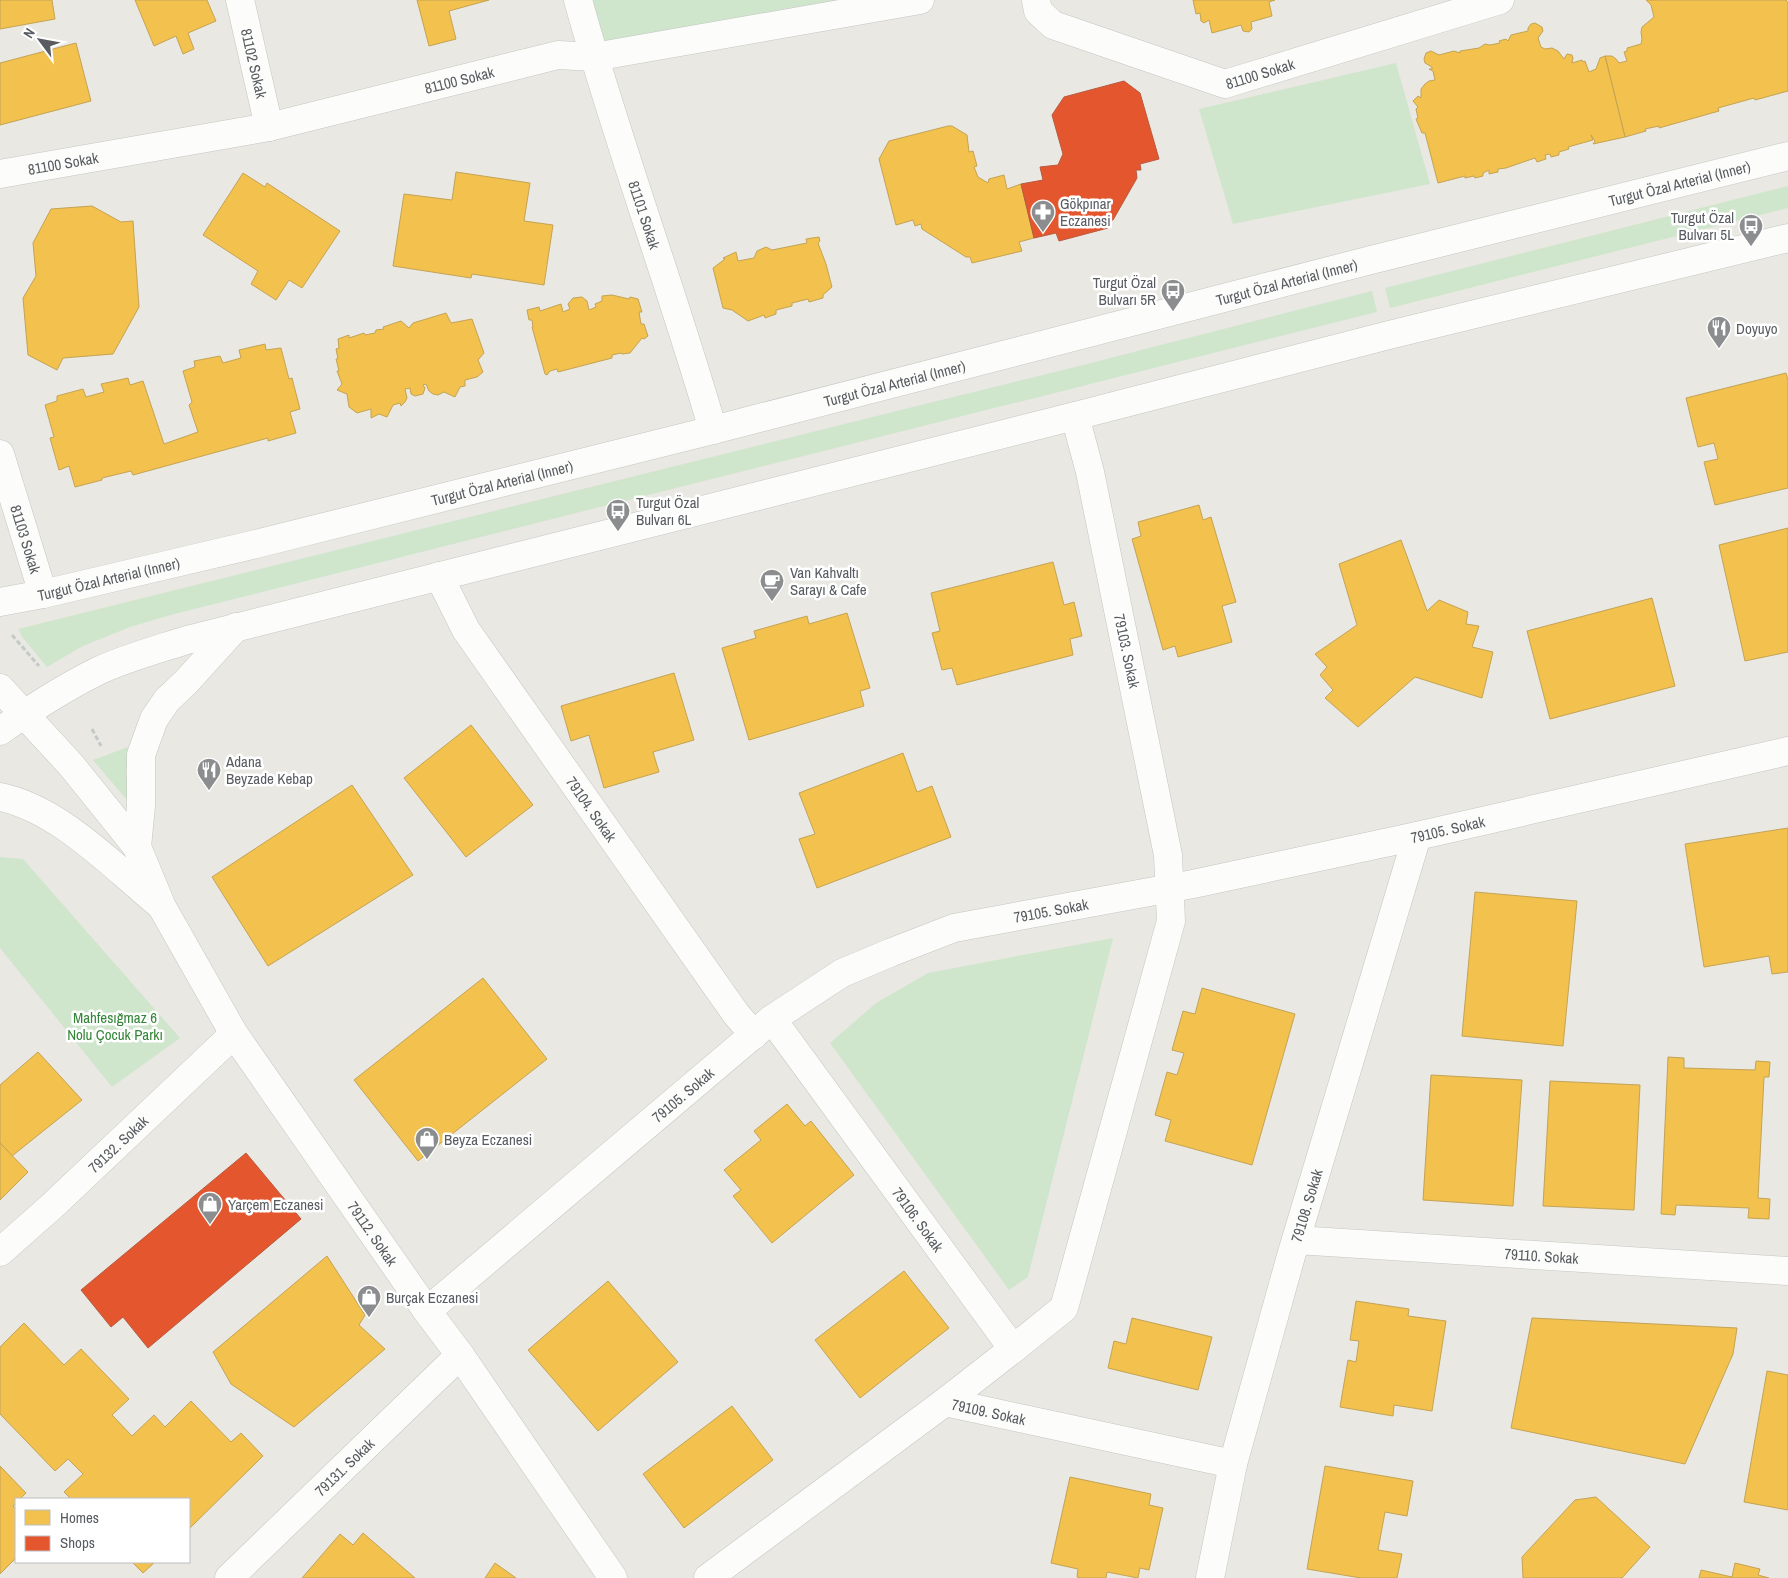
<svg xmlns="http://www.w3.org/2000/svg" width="1788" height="1578" font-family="'Archivo Narrow',sans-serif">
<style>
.green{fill:#cfe6cc}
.homes{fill:#f2c14e;stroke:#c4a354}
.shops{fill:#e4572e;stroke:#ba583d}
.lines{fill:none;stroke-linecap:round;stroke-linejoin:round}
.minor-casing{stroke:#c5c5c3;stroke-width:29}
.secondary-casing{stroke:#c5c6c4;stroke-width:29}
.path{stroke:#c4cac7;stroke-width:3;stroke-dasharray:5 2.5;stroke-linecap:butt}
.minor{stroke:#fcfcfb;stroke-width:28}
.secondary{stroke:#fcfcfb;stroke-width:28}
.labels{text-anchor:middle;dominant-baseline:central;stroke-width:5;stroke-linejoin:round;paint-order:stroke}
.street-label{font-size:15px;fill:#585c61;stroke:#fff}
.poi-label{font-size:15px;fill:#585c61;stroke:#fff;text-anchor:start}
.park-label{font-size:15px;fill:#338537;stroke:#fff}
</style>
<rect width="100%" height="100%" fill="#e9e8e2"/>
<g class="green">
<path d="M578,0H920L594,57Z"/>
<path d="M1396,63L1430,184L1233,224L1199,109Z"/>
<path d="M1788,186V208L1390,308L1385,288Z"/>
<path d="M1372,291L1377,312L174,614L130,627L83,646L47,667L23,638L18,629L1079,366Z"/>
<path d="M128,747L126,773L129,799L127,800L93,760Z"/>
<path d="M0,857L23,859L180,1038L112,1087L0,948Z"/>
<path d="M1113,938L1028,1277L1009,1290L830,1043L876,1003L928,973Z"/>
</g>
<g class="homes">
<path d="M0,0H52L55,19L0,29Z"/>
<path d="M135,0H207L216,21L188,33L194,49L183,54L176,36L154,46Z"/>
<path d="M417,0H489L449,11L456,39L429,46Z"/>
<path d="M1193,0H1275L1269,2L1272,16L1251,22L1252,29L1249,32L1243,31L1241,25L1212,33L1209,20L1204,23L1201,21L1200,13L1196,14Z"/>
<path d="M1646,0H1786L1788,3V91L1755,100L1754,98L1718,108L1719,111L1659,128V126L1645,129L1646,131L1625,137L1605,56H1612L1616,59L1619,63L1627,61L1624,52L1627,51V48L1641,44L1642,39L1641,32L1642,27L1654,17L1651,5Z"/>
<path d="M1535,23L1542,27L1543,31L1538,38L1541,47L1545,49L1552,48L1558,51L1564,59L1567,54L1572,55L1573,58L1572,63L1582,60L1583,62L1585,61L1589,72L1596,69L1600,58L1605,56L1625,137L1593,144L1595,141L1591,135L1593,140L1568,147L1569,149L1559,152V155L1551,157L1550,154L1545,155L1546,159L1537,162L1535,158L1506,168L1498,169V172L1489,174V170L1483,173V176L1475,178L1474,176L1465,178V176L1438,183L1425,133H1422L1416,119L1418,118L1416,109L1418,107L1413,101L1418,96L1421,98V89L1425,84L1429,81L1435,80L1433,71L1429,69H1432V67L1425,63L1424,59L1426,53L1431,51L1439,55L1454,51L1460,53V51L1479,48L1485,44L1490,45L1500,43L1499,41L1506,39L1508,41L1511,35L1528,31V28L1531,24Z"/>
<path d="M76,43L91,101L0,125V63Z"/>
<path d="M948,126H952L967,135L969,152L973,151L977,166L974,167L978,177L988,183L989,179L1004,175L1007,189L1021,184L1034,238L1019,242L1022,251L972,263L970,257H966L922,229L921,224L915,226L913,220L896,225L879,159L889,141Z"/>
<path d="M456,172L530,183L524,221L553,225L544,285L472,274L471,278L393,266L404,194L452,200Z"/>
<path d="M243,173L265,187L267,183L340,231L302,288L289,280L276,300L251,284L258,271L203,235Z"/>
<path d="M92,206L121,222L133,221L139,307L113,354L63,358L57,370L28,355L23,298L36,276L33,243L51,209Z"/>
<path d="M819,237L820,241L818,243L826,264L832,287L823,295V298L809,302L808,299L792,303V306L776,310V314L765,318L764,315L748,321L732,310L723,308L713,268L725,259L723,258L736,252L738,261L754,258L757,251L766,247L772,250L807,243L806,239Z"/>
<path d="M612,295L629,299L630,297L638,299L642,312H639L641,324H644L648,336L644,339L642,338L630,353L622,354L621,353L612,355V358L558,372L557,369L550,371L547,375L545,374L532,327H533L532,320H529L527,310L539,307L540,311L561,304L563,312L570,309L568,304L573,298L582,297L587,301L589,310L596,307L595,304L602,301V296Z"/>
<path d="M446,313L451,323L472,319L484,353L478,360L483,372L477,377L465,380V386L460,387L455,397L444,392L438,395L433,394L429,391L426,384L423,385L425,388L423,394L415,396L411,394L410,388L405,389L407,398L405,402L401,406L400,403L393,405L387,417L379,414L371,418V409L357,413L349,407L347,394L337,390L342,384L337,371H339L336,359H338L336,349L339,348L338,339L349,335V338L364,333L365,335L375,333L376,330L384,329L383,327L401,321L409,328L413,323Z"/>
<path d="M265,344L266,350L281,348L289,379L292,378L300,409L290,412L296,433L268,441V438L133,475L131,471L102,478V480L75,487L69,466L59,470L50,438L54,437L45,405L57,401V396L83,389L86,397L104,392L101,384L128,378L130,385L143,381L164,444L198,432L189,405L192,402L183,371L195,367L194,361L220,356L223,363L241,358L239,350Z"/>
<path d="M1786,373L1788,380V488L1715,505L1704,462L1718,459L1714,443L1698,447L1686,398Z"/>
<path d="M1199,505L1203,520L1211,517L1236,602L1222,606L1232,642L1178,657L1175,646L1163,650L1132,539L1141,536L1138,522Z"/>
<path d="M1788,528V652L1745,661L1719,545Z"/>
<path d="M1401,540L1427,611L1439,600L1468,612L1466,624L1479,626L1472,647L1493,652L1482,698L1415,677L1358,727L1325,698L1333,690L1320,675L1327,667L1315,654L1357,625L1339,564Z"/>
<path d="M1053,562L1064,605L1074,602L1082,636L1070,639L1073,655L957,685L952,668L942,670L932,633L940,631L931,593Z"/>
<path d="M1652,598L1675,686L1550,719L1527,631Z"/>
<path d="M847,613L870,688L860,691L864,706L749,740L722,648L756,638L754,631L807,616L809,624Z"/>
<path d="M674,673L694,740L653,752L659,772L604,788L589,735L571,741L561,706Z"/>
<path d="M471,725L533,805L466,857L404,778Z"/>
<path d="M903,753L917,792L932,786L951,837L817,888L799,839L815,834L799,793Z"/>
<path d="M352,785L413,875L268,966L212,877Z"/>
<path d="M1788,828V972L1772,974L1769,956L1704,967L1685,844Z"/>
<path d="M1475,892L1577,901L1563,1046L1462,1036Z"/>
<path d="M483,978L547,1059L418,1161L354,1080Z"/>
<path d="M1202,988L1295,1014L1252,1165L1165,1141L1171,1120L1155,1115L1167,1072L1177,1075L1184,1053L1172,1050L1183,1011L1195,1014Z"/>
<path d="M38,1052L82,1100L12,1156L0,1143V1085Z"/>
<path d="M1668,1057L1684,1058V1068L1755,1070L1756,1061L1770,1062L1769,1077H1764L1758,1198L1770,1199L1769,1219L1748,1218L1749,1208L1676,1205L1675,1215L1661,1214Z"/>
<path d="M1431,1075L1522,1080L1513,1206L1423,1200Z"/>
<path d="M1550,1081L1640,1085L1634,1210L1543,1206Z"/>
<path d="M787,1104L805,1126L811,1121L854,1175L772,1243L733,1196L741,1190L724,1170L761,1140L754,1131Z"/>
<path d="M0,1143L28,1172L0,1200Z"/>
<path d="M327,1256L365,1315L359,1325L385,1349L294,1427L231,1384L213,1352Z"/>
<path d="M904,1271L949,1328L860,1398L815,1340Z"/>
<path d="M608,1281L678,1362L598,1431L528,1350Z"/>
<path d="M1356,1301L1409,1309L1408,1316L1446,1321L1432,1411L1394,1405L1393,1416L1340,1407L1348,1360L1356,1362L1359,1341L1350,1340Z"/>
<path d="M1132,1318L1212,1337L1198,1390L1108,1368L1114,1341L1126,1344Z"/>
<path d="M1532,1318L1737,1328L1733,1354L1685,1464L1511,1428Z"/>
<path d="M24,1323L64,1365L81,1349L129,1399L112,1415L132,1436L154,1415L165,1427L191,1401L231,1442L241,1433L263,1456L189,1529V1499H71L64,1492L83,1474L68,1459L55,1471L0,1414V1347Z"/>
<path d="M1767,1371L1788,1375V1510L1744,1502Z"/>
<path d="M732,1406L773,1460L684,1528L643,1474Z"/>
<path d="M0,1466L26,1493L20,1499H16V1503L13,1506L16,1510V1558L0,1574Z"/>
<path d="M1325,1466L1413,1481L1407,1516L1385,1512L1378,1550L1402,1554L1397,1578H1361L1307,1569Z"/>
<path d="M1070,1477L1151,1494L1149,1505L1163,1508L1149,1570L1140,1568L1138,1578L1107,1572L1106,1578H1081L1077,1577L1078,1569L1051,1563Z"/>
<path d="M1596,1497L1650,1547L1622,1578H1523L1522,1557L1575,1500Z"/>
<path d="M363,1533L415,1578H302L340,1534L353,1545Z"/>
<path d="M132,1562H155L143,1573Z"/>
<path d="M495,1563L516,1578H485Z"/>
<path d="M1735,1563L1760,1569L1758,1575L1769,1578H1699L1701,1570L1732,1577Z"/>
</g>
<g class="shops">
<path d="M1124,81L1140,93L1159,159L1140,164L1141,170H1136L1137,178L1113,220L1107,221L1108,228L1059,241L1056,233L1034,238L1021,184L1043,180L1040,167L1058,165L1063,154L1052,115L1064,97Z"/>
<path d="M246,1153L301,1219L148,1348L123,1317L111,1327L81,1290Z"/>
</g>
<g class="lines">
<defs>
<g id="minor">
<path id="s1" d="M240,0L269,127"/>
<path id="s2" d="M578,0C618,145 671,285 713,430"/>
<path id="s3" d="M1036,0L1038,11L1053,25L1225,84L1500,0"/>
<path id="s4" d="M0,174L269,127L558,55L594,57L920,0"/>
<path id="s5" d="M0,454L43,594"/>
<path id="s6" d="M439,576L466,630L736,1014L754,1035"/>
<path id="s7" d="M772,1019L1013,1349L945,1402"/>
<path id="s8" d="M1296,1240L1788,1271"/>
<path id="s9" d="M0,1252L51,1207L234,1034"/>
<path id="s10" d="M427,1311L772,1019L842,973L892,952L954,928L1193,884L1417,836L1788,751"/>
<path d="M1013,1349L1064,1308L1171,921L1168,855L1090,472L1075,416"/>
<path id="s11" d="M229,1578L460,1355"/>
<path id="s12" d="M708,1578L945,1402L1233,1464"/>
<path id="s13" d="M1210,1578L1233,1464L1291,1256L1417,836"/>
</g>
<g id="secondary">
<path id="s14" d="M0,602L43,594L256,544L713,430L1371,260L1788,156"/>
<path id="s15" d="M0,688L71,765L137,847L162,907L234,1034L427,1311L460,1355L613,1578"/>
<path d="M0,731C31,709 62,689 96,672C125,658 156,650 187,640L1075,416L1389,335L1788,238"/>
<path d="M0,797C59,809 113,866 159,904"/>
<path d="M137,847L141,806V755L154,719L167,700L186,682L236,627"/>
</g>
</defs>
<use href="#minor" class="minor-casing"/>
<use href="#secondary" class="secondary-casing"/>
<g class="path">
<path d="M12,635L39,666"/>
<path d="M92,729L101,746"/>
</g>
<use href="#minor" class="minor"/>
<use href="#secondary" class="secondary"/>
</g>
<defs>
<symbol id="pharmacy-pin" viewBox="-11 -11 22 30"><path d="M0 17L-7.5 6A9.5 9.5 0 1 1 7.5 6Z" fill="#8b8d8e" stroke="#fff"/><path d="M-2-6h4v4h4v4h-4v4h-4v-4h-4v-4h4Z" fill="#fff"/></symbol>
<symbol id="bus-pin" viewBox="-11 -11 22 30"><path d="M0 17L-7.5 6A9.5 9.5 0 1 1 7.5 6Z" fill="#8b8d8e" stroke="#fff"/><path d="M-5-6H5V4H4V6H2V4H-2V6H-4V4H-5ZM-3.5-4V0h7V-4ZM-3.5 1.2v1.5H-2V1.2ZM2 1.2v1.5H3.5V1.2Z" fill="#fff"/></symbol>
<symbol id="restaurant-pin" viewBox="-11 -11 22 30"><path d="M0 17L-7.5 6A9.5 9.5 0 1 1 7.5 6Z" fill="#8b8d8e" stroke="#fff"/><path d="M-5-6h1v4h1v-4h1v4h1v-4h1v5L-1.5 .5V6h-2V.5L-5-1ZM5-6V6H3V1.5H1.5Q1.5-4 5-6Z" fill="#fff"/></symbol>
<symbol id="cafe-pin" viewBox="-11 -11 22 30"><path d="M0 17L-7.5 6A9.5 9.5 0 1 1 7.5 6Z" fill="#8b8d8e" stroke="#fff"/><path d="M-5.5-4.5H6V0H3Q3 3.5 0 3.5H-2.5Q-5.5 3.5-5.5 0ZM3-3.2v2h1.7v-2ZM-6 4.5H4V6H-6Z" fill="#fff"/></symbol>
<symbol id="shop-pin" viewBox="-11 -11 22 30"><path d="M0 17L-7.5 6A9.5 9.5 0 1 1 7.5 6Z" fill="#8b8d8e" stroke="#fff"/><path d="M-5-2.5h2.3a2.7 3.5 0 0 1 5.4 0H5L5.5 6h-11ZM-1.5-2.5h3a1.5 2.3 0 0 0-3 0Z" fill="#fff"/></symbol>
</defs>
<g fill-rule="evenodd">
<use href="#pharmacy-pin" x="1029" y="198" width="28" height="38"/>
<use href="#bus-pin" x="1737" y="212" width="28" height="38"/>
<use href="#bus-pin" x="1159" y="277" width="28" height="38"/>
<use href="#restaurant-pin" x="1705" y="314" width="28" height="38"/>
<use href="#bus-pin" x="604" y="497" width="28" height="38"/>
<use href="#cafe-pin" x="758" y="567" width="28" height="38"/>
<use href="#restaurant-pin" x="195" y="756" width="28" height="38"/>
<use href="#shop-pin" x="413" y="1125" width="28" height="38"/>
<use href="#shop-pin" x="196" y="1190" width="28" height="38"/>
<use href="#shop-pin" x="355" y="1283" width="28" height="38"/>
</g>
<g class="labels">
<g class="street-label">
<text stroke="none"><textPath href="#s1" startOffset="65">81102 Sokak</textPath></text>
<text stroke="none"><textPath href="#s3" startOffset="250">81100 Sokak</textPath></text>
<text stroke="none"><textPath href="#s4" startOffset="469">81100 Sokak</textPath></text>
<text stroke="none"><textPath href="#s4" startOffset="64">81100 Sokak</textPath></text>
<text stroke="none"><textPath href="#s14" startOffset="1731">Turgut Özal Arterial (Inner)</textPath></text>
<text stroke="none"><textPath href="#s2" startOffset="225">81101 Sokak</textPath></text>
<text stroke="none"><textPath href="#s14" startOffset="1326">Turgut Özal Arterial (Inner)</textPath></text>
<text stroke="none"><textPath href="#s14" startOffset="921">Turgut Özal Arterial (Inner)</textPath></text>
<text stroke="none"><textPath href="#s14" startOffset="516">Turgut Özal Arterial (Inner)</textPath></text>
<text stroke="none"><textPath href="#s5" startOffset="89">81103 Sokak</textPath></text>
<text stroke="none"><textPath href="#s14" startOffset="111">Turgut Özal Arterial (Inner)</textPath></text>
<text transform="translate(1127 651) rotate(78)">79103. Sokak</text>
<text stroke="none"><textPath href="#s6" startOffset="279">79104. Sokak</textPath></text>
<text stroke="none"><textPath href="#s10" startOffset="1160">79105. Sokak</textPath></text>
<text stroke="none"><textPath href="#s10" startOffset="755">79105. Sokak</textPath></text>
<text stroke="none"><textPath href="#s10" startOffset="335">79105. Sokak</textPath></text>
<text stroke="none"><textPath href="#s9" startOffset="160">79132. Sokak</textPath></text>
<text stroke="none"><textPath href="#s13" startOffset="385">79108. Sokak</textPath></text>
<text stroke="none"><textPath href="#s7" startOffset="248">79106. Sokak</textPath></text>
<text stroke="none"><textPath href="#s15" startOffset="664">79112. Sokak</textPath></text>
<text stroke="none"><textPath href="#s8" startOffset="246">79110. Sokak</textPath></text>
<text stroke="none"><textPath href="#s12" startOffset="340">79109. Sokak</textPath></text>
<text stroke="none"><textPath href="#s11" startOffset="160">79131. Sokak</textPath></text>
</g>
<g class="poi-label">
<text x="1060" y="203">Gökpınar<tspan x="1060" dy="17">Eczanesi</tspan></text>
<text x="1734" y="217" text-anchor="end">Turgut Özal<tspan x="1734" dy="17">Bulvarı 5L</tspan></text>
<text x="1156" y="282" text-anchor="end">Turgut Özal<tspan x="1156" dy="17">Bulvarı 5R</tspan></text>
<text x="1736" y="328">Doyuyo</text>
<text x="636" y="502">Turgut Özal<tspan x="636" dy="17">Bulvarı 6L</tspan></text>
<text x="790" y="572">Van Kahvaltı<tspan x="790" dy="17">Sarayı &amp; Cafe</tspan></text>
<text x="226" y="761">Adana<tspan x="226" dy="17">Beyzade Kebap</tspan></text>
<text x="444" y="1139">Beyza Eczanesi</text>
<text x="228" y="1204">Yarçem Eczanesi</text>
<text x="386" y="1297">Burçak Eczanesi</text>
</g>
<g class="park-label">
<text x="115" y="1017">Mahfesığmaz 6<tspan x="115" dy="17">Nolu Çocuk Parkı</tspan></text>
</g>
</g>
<rect x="15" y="1498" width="175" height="65" fill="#ffffff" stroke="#bcbec0"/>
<rect x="25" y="1510" width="25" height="15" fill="#f2c14e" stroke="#bcbec0"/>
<text x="60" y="1523" font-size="15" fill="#585c61">Homes</text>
<rect x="25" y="1536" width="25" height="15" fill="#e4572e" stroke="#bcbec0"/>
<text x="60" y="1548" font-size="15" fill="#585c61">Shops</text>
<g transform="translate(40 40) rotate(302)" stroke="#ffffff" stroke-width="4" paint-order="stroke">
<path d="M0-4L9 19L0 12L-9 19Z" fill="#585c61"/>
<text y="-8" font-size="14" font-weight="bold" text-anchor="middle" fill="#585c61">N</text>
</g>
</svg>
